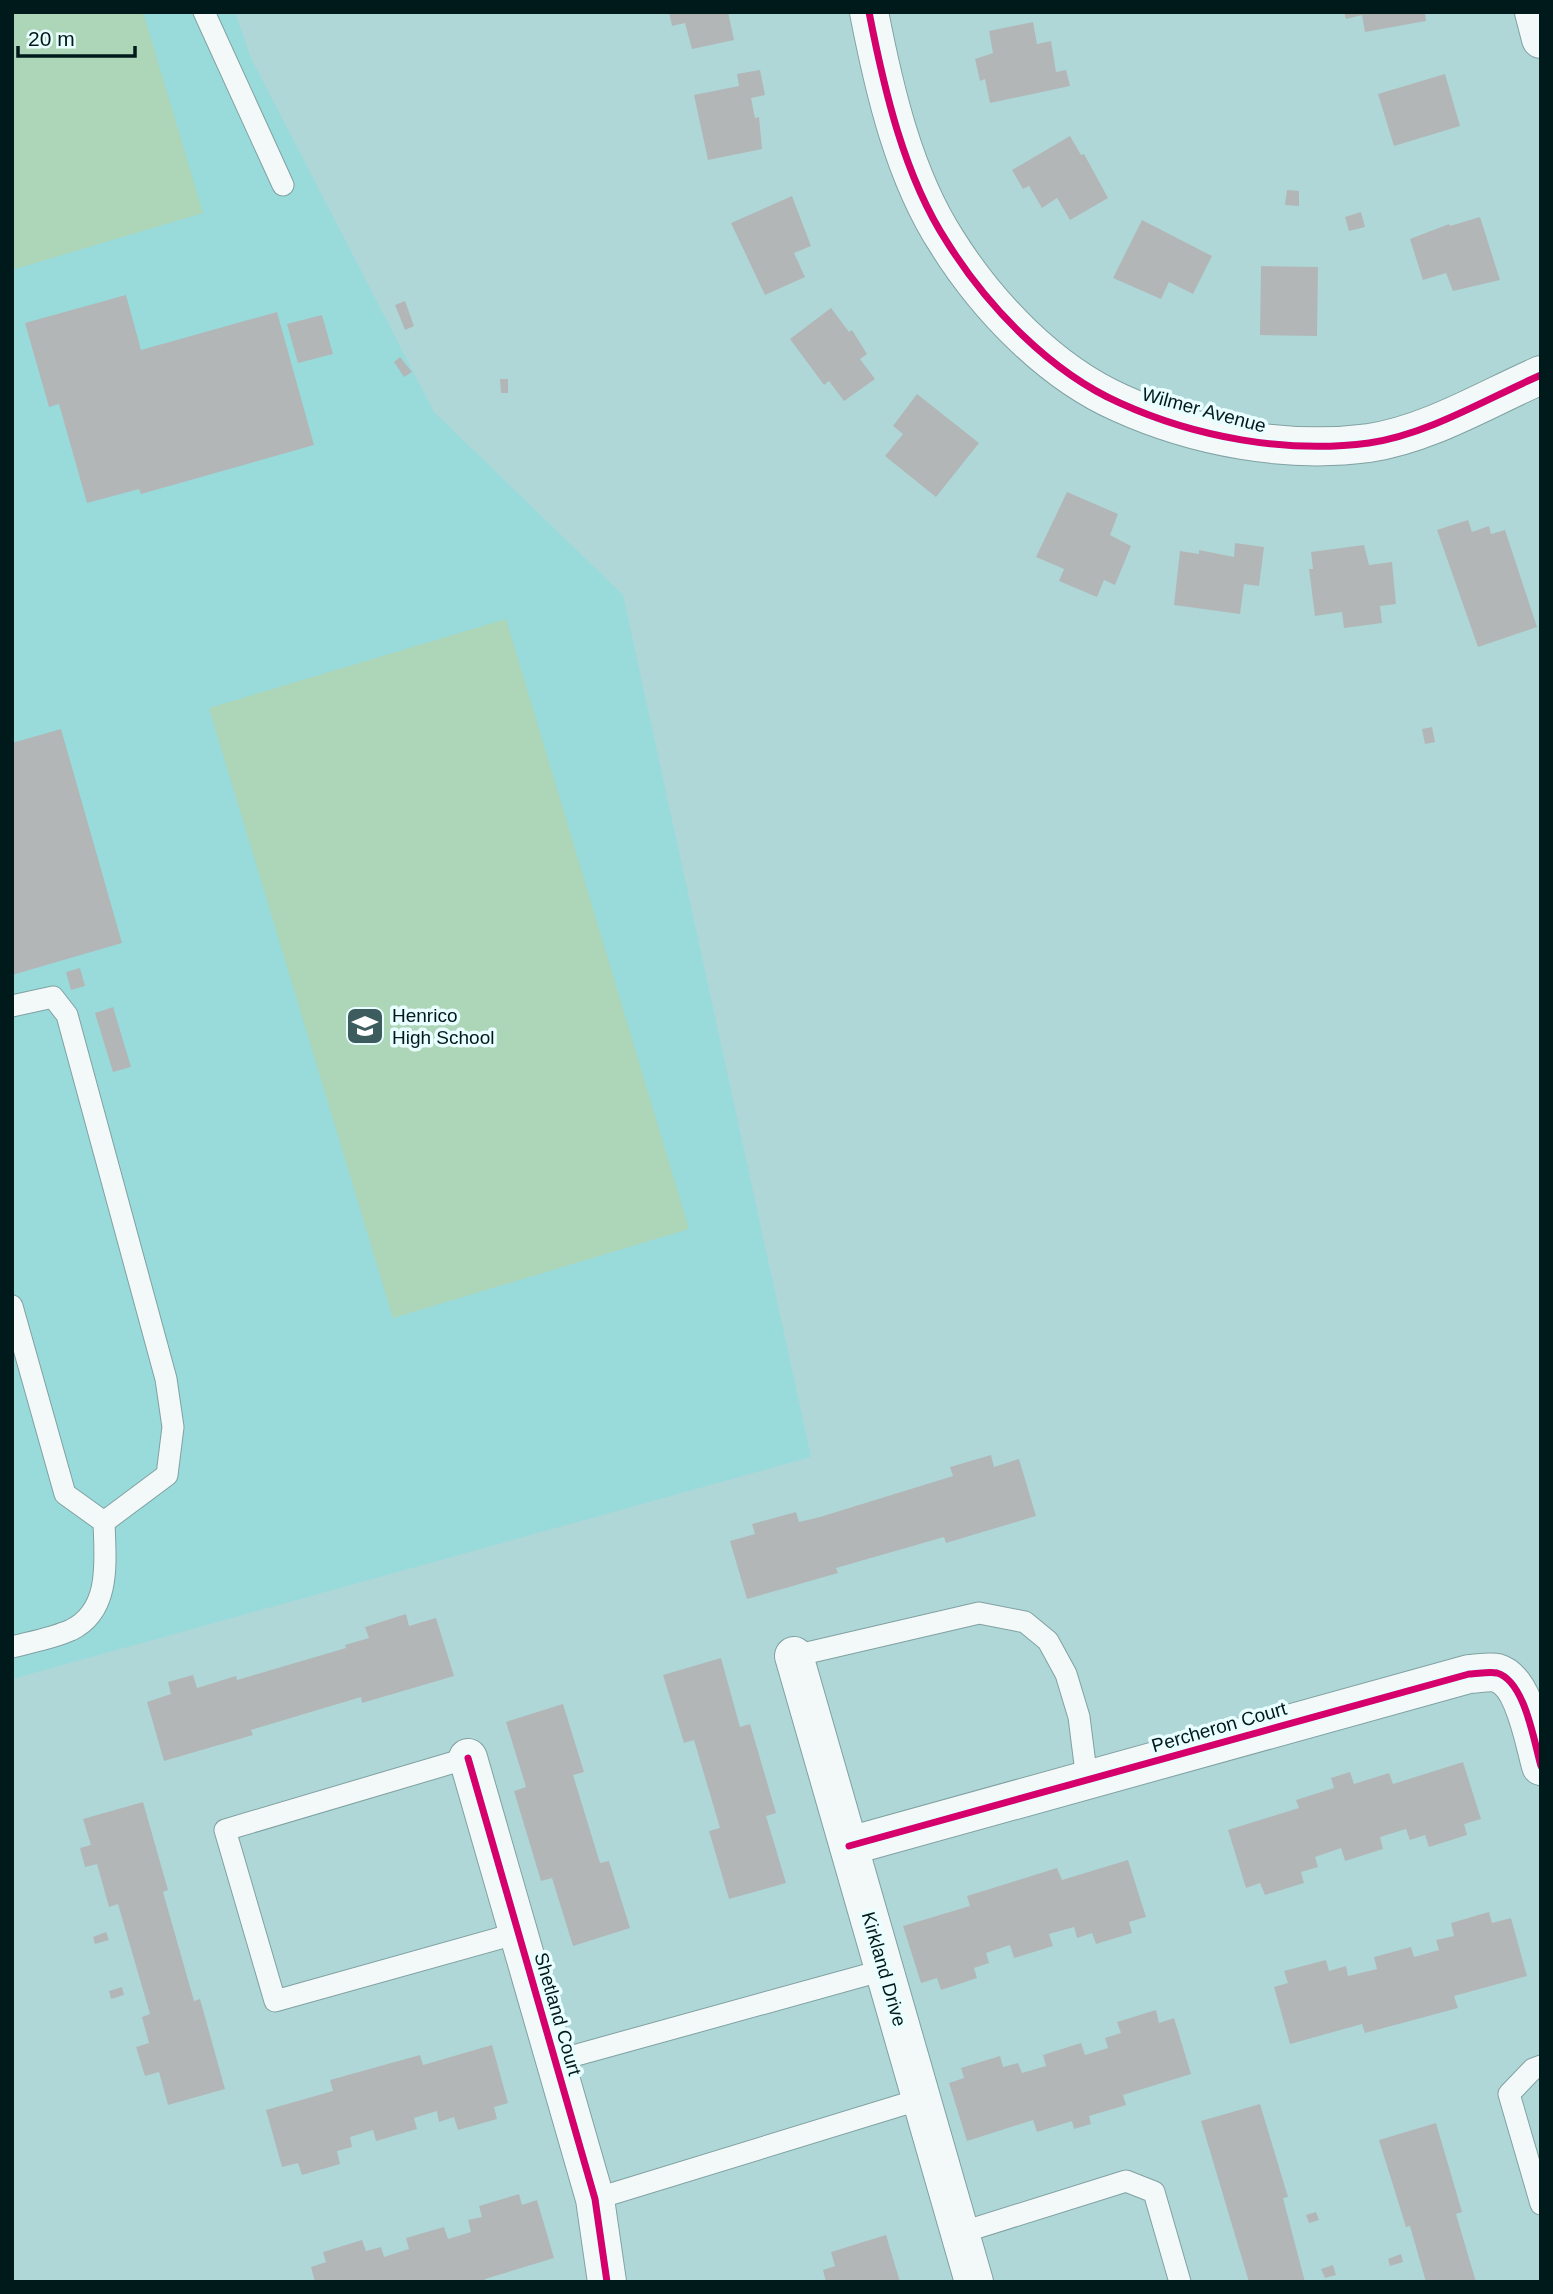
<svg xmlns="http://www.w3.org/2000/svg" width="1553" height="2294" font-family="Helvetica,sans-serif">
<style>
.built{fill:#99dadb}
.green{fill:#add5b7}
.building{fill:#b3b6b7}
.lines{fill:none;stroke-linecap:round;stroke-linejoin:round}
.service-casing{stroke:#81a1a2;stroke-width:23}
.minor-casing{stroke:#81a1a2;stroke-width:40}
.service{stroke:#f3f9f9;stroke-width:21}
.minor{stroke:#f3f9f9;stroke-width:38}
.cycleway-casing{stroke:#e9fefe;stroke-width:11}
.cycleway{stroke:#d6006c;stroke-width:7}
.labels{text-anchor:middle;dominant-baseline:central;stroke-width:7;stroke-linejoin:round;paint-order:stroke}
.street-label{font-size:19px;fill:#001a1b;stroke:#e9fefe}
.poi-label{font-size:19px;fill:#001a1b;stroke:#e9fefe;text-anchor:start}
</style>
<rect width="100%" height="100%" fill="#afd7d8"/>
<path class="built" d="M12,12H235L251,58L434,412L623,595L811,1457L12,1679Z"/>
<g class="green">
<path d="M12,12H143L203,213L12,270Z"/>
<path d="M506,619L689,1229L393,1318L209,708Z"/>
</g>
<g class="building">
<path d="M669,12H728L734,40L692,49L685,23L672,26Z"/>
<path d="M1344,12H1425L1426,21L1365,32L1362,15L1346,19Z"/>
<path d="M1033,22L1037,44L1051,41L1056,72L1066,70L1070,86L990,103L985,79L980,81L975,59L993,53L989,31Z"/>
<path d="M760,70L765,95L751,98L755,118L759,117L762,149L708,160L694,95L739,86L737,74Z"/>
<path d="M1445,74L1460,126L1394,146L1378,94Z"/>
<path d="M1070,136L1081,155L1084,154L1108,198L1070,220L1057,198L1042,208L1029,186L1023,189L1012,170Z"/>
<path d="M1287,190L1299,191V206L1285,205Z"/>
<path d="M792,196L811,246L794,253L805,277L765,295L731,223Z"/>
<path d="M1361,212L1365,227L1349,231L1345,217Z"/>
<path d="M1480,217L1500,280L1453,291L1446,273L1423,280L1410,239L1449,224L1450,226Z"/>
<path d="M1142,220L1212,256L1193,294L1169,282L1161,299L1113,278Z"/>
<path d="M1261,266L1318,267L1317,336L1260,335Z"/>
<path d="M126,295L141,350L277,312L314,445L141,494L139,489L87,503L59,404L49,407L25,323Z"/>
<path d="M405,301L414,326L405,330L395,305Z"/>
<path d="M831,308L849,332L852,330L867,354L860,359L875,379L844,401L829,381L824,385L790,339Z"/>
<path d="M322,315L333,354L298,363L287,324Z"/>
<path d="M400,357L412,372L404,377L394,362Z"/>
<path d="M500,379H508V393H501Z"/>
<path d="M917,394L979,443L936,497L885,456L903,434L893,426Z"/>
<path d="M1067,492L1118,514L1110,535L1131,546L1115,585L1104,580L1097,597L1059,581L1064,569L1036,557Z"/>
<path d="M1468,520L1472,532L1489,526L1491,534L1505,530L1537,627L1478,647L1437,530Z"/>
<path d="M1235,543L1264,547L1259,586L1244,584L1240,614L1174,605L1180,551L1199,554V550L1234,557Z"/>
<path d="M1364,545L1369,565L1392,562L1396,604L1380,606L1382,623L1344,628L1342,612L1315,616L1309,569H1313L1311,552Z"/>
<path d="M1432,727L1435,742L1425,744L1422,729Z"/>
<path d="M61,729L122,943L12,975V743Z"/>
<path d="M80,968L85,986L71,990L66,972Z"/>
<path d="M113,1007L131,1067L113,1072L95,1013Z"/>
<path d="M991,1455L994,1467L1019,1459L1036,1516L946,1543L944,1537L836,1568L838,1573L747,1599L730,1541L755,1534L752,1524L796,1512L799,1522L820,1517L953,1476L950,1467Z"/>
<path d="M406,1614L409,1626L436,1618L454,1676L362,1703L361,1697L251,1730L253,1735L164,1761L147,1702L171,1694L168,1682L193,1675L197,1688L236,1676L237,1680L346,1648L345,1645L369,1638L365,1627Z"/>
<path d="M721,1658L740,1727L750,1724L776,1813L766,1816L786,1883L729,1899L709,1831L720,1828L694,1740L684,1743L663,1675Z"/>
<path d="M563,1704L584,1772L573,1775L600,1863L609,1861L630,1928L573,1946L552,1878L541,1881L514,1791L526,1787L506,1722Z"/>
<path d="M1463,1762L1481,1819L1464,1824L1467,1835L1429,1847L1425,1835L1410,1840L1406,1829L1380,1837L1383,1849L1345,1861L1341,1848L1315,1857L1318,1867L1301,1872L1304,1883L1265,1895L1260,1883L1246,1888L1228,1830L1299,1808L1296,1800L1334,1788L1331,1778L1350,1772L1354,1784L1389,1773L1393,1784Z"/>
<path d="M143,1802L168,1890L163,1892L194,2001L200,1999L225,2089L168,2105L159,2072L145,2076L136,2047L149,2043L142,2017L150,2014L118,1904L109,1907L97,1864L85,1867L80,1848L91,1845L83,1819Z"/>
<path d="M1128,1860L1146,1917L1129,1922L1132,1933L1096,1944L1092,1933L1077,1938L1074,1927L1049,1934L1053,1946L1014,1958L1010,1945L986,1953L989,1963L974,1968L977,1978L941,1990L937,1978L921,1983L903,1926L970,1906L967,1896L1057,1868L1062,1880Z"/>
<path d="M1489,1912L1492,1923L1511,1918L1527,1976L1454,1996L1458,2008L1365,2033L1362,2024L1290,2044L1274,1987L1288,1983L1284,1971L1326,1960L1329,1971L1346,1966L1348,1976L1377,1969L1374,1957L1411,1947L1414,1957L1439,1950L1436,1940L1454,1936L1451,1923Z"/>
<path d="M106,1932L109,1940L95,1944L93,1937Z"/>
<path d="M122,1987L124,1995L111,1999L109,1991Z"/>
<path d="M1156,2010L1159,2023L1174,2018L1191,2074L1123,2095L1126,2105L1089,2116L1091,2124L1074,2129L1072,2121L1037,2132L1033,2120L967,2141L949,2083L964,2078L961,2068L1000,2056L1003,2067L1018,2063L1022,2073L1046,2066L1043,2055L1081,2043L1085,2055L1108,2048L1105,2038L1121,2033L1117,2022Z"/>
<path d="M492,2045L508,2103L494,2107L497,2119L458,2130L454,2117L439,2122L437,2111L414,2118L417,2129L376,2141L373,2130L350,2137L352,2147L337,2151L340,2164L302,2175L298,2163L282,2167L266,2110L333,2091L330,2080L420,2055L423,2065Z"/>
<path d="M1260,2104L1288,2197L1283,2198L1305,2282H1249L1201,2121Z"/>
<path d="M1436,2123L1462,2212L1456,2214L1476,2282H1426L1410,2226L1406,2227L1379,2140Z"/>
<path d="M519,2194L522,2205L537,2200L554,2258L485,2279L486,2282H315L311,2267L326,2262L323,2252L362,2240L366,2251L381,2247L384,2257L409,2249L406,2238L444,2227L448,2239L471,2232L468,2220L482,2217L479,2206Z"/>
<path d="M1316,2212L1319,2220L1309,2223L1306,2215Z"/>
<path d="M886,2235L900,2282H826L823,2270L835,2266L831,2252Z"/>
<path d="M1401,2254L1403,2262L1390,2266L1388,2259Z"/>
<path d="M1333,2265L1336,2275L1325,2278L1321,2269Z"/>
</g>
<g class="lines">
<defs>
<g id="service">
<path d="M204,12L283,185"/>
<path d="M12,1006L53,997L67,1015L166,1379L173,1427L167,1475L104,1522"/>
<path d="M12,1306L65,1494L104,1522C105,1559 112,1610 71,1630C53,1638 31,1642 12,1647"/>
<path d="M794,1656L979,1613L1025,1622L1048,1641L1066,1674L1079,1717L1087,1780"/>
<path d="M468,1758L225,1830L275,2001L518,1933"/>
<path d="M555,2061L884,1970"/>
<path d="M1541,2066L1533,2069L1509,2094L1541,2204"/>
<path d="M595,2199L921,2099"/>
<path d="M960,2233L1126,2181L1154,2192L1180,2282"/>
</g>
<g id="minor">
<path d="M869,12C884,89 904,176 947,242C987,306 1050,372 1120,403C1195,437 1286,454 1369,443C1429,434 1486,399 1541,375"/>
<path d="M1534,12L1541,39"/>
<path d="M794,1656L974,2282"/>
<path d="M468,1758L595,2199L607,2282"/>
<path d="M849,1846L1469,1674C1477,1674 1489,1671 1497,1673C1525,1681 1534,1742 1541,1766"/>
</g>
</defs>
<use href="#service" class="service-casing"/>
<use href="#minor" class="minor-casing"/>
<use href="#service" class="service"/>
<use href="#minor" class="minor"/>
<defs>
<g id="cycleway">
<path d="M869,12C884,89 904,176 947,242C987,306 1050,372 1120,403C1195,437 1286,454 1369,443C1429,434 1486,399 1541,375"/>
<path d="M468,1758L595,2199L607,2282"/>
<path d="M849,1846L1469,1674C1477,1674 1489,1671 1497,1673C1525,1681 1534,1742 1541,1766"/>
</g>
</defs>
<use href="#cycleway" class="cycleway-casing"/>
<use href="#cycleway" class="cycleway"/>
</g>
<defs>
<symbol id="school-square" viewBox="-11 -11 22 22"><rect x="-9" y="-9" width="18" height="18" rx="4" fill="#3d5c5d" stroke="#e9fefe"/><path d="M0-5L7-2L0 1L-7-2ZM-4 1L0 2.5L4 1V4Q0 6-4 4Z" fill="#fff"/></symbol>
</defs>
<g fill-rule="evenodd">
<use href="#school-square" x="343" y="1004" width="44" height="44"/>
</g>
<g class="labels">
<g class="street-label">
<text transform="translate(1204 410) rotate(15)">Wilmer Avenue</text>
<text transform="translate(1219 1727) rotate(-16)">Percheron Court</text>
<text transform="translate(884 1969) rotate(74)">Kirkland Drive</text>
<text transform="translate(558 2014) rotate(74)">Shetland Court</text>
</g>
<g class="poi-label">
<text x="392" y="1015">Henrico<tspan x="392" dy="22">High School</tspan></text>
</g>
</g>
<rect width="1553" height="2294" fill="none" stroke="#001a1b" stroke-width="28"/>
<path d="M18 46v10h117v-10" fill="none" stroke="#001a1b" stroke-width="3.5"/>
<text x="28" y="46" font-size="21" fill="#001a1b" stroke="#e9fefe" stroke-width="5" paint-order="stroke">20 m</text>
</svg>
